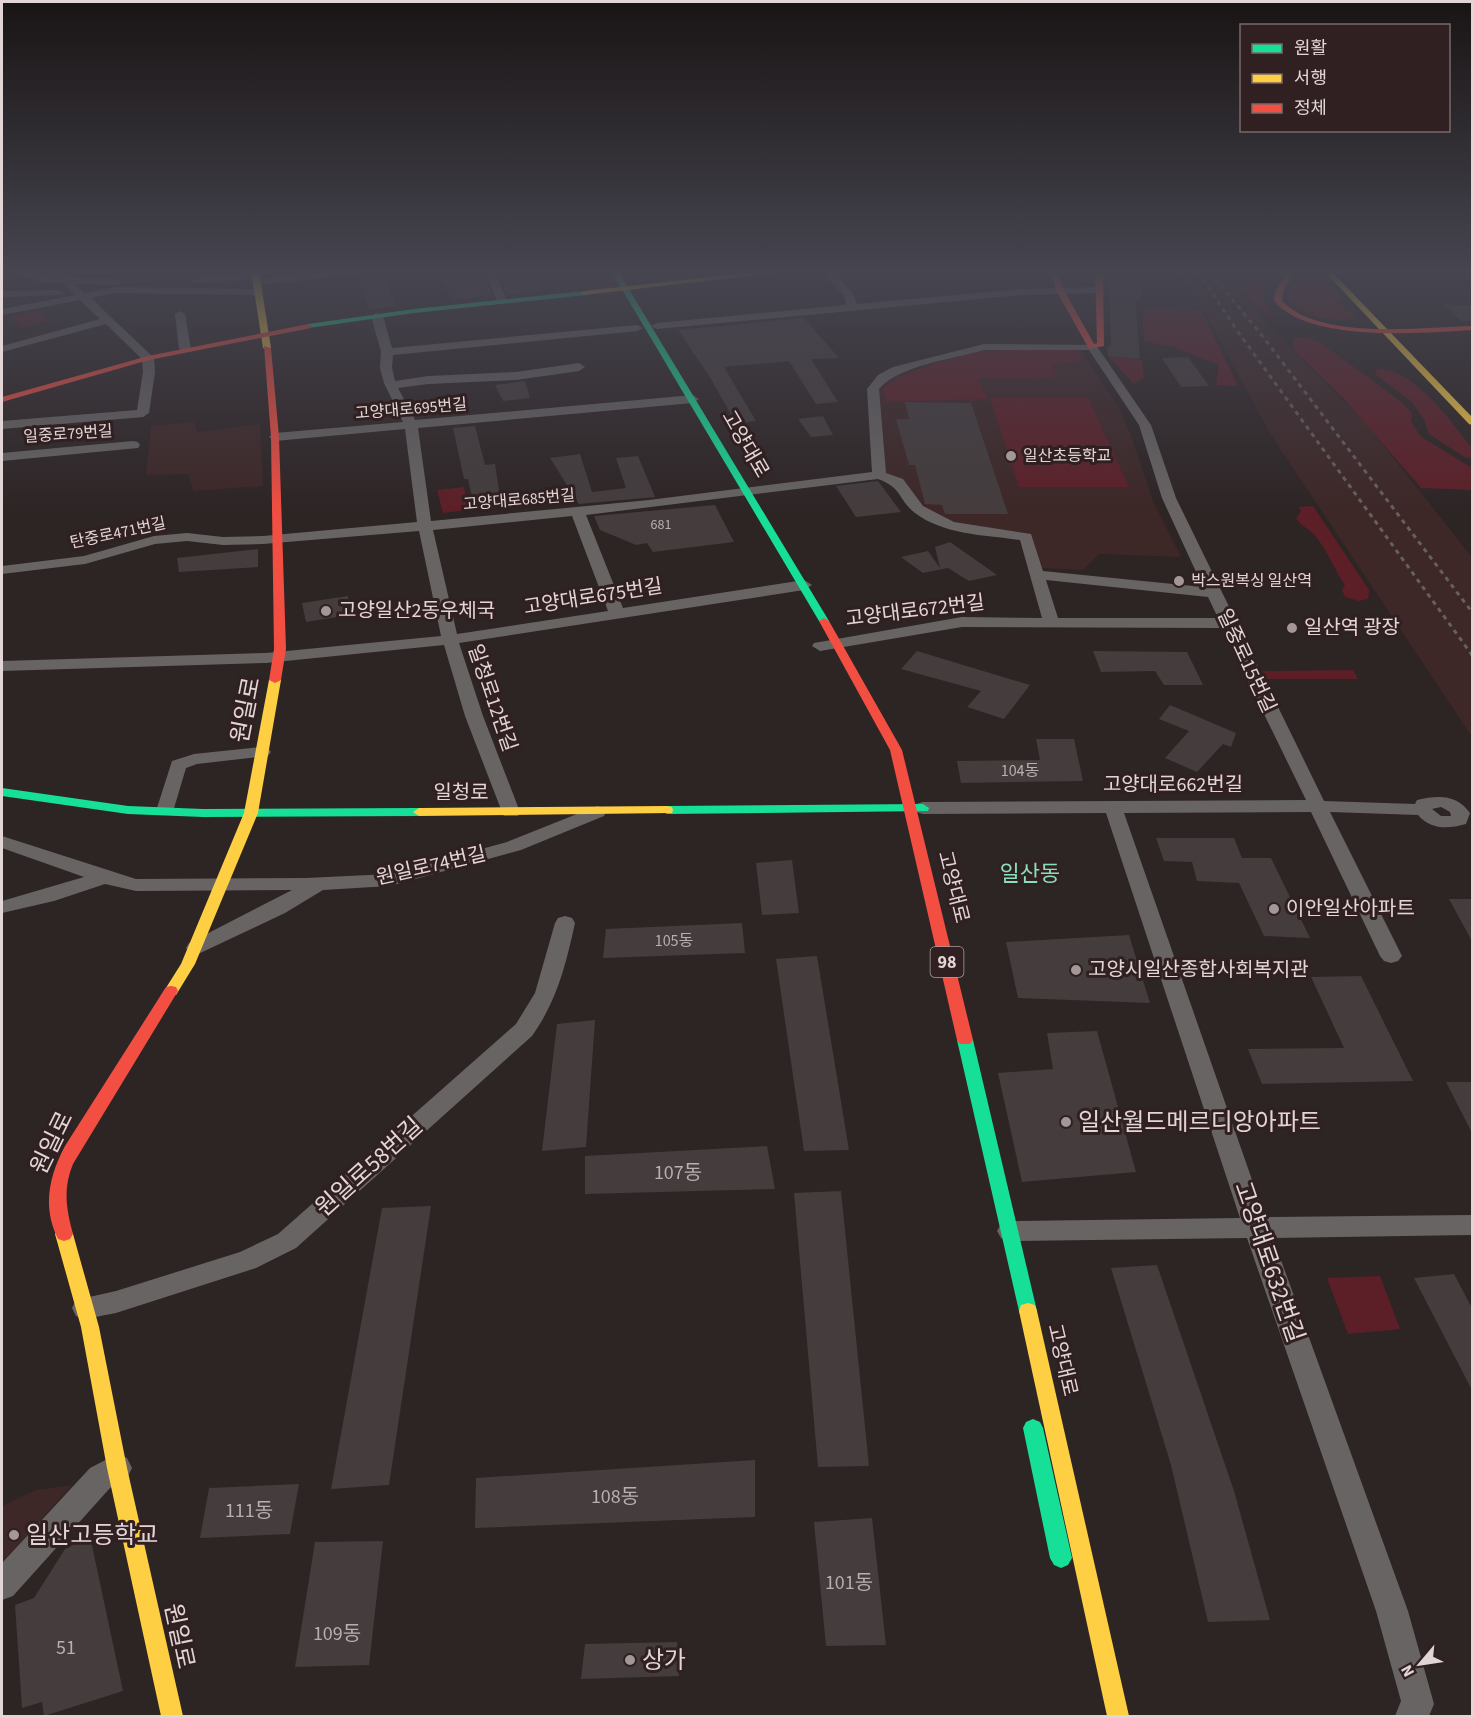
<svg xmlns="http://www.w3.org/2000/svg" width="1474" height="1718" font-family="'Source Sans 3','Noto Sans KR',sans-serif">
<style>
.built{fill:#3d2727}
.green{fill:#5d1f27}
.building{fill:#443c3d}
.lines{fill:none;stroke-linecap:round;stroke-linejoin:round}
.street{fill:#686464;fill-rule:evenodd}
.fast{fill:#16e098;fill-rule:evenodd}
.slow{fill:#ffcf43;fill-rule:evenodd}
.jam{fill:#f24e42;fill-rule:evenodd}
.rail{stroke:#656060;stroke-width:3;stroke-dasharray:4.5 4.5;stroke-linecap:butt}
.poi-dot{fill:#a39798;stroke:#312021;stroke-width:2}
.labels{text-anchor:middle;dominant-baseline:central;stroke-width:6;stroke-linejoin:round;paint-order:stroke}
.far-number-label{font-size:14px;fill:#baafb0}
.far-street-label{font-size:16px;fill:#e2d5d6;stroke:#312021}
.far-poi-label{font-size:16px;fill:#e2d5d6;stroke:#312021;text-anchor:start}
.number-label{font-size:16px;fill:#baafb0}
.shield{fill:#312021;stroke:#ad9fa0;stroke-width:1.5}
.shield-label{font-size:18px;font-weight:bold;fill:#e2d5d6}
.street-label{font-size:20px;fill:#e2d5d6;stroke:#312021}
.poi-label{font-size:20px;fill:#e2d5d6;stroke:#312021;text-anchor:start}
.near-number-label{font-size:20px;fill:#baafb0}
.quarter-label{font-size:22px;fill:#88dfba;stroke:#312021}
.near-street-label{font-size:24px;fill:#e2d5d6;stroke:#312021}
.near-poi-label{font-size:24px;fill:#e2d5d6;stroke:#312021;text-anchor:start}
</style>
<rect width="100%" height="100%" fill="#2d2424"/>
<g class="built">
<path d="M1179,271H1224L1273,330L1367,425L1472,557V737L1271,435L1200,303Z"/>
<path d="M1079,348L1119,408L1132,438L1152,499L1181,557L1099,554L1083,570L1043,568L1029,534L952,523L921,508L886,475L877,390L887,379L915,366L986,349Z"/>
<path d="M194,422L197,432L260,424L263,486L193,491L189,474L146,475L151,426Z"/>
<path d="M72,1485L2,1563V1506L36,1490Z"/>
</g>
<g class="green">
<path d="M1227,271H1274L1264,292L1263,300L1275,315L1256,309Z"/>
<path d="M1300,271H1318L1344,299L1339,304L1354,315V319C1330,322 1304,317 1287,298C1289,287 1297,282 1300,271Z"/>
<path d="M1142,308L1201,310L1238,386L1216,385L1219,365L1176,348L1144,341Z"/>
<path d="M40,310L50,321L20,327L11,317Z"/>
<path d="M1298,337L1312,339L1324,345L1400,401L1412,413L1411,421L1420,436L1472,468V490L1421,488L1345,400L1293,349V339Z"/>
<path d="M1074,349L1079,352L1083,360L1052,365L1057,377L978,378L987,399L886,402L883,389C900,371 965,353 991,351C1018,348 1046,350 1074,349Z"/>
<path d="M1108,356L1142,360L1144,378L1134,384Z"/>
<path d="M1380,369C1415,370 1451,422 1472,448V458H1466L1429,434L1424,419L1412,402L1376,375L1375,371Z"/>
<path d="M1088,398L1129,487H1019L990,398Z"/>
<path d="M464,487L468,510L443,513L437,490Z"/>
<path d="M1313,506L1369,590L1368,599L1359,601L1345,597L1342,590L1345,585C1334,569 1328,552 1317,538C1311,529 1301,527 1296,518L1301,511L1299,507Z"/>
<path d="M1353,670L1358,679H1267L1262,671Z"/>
<path d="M1380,1276L1400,1329L1348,1334L1327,1278Z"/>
</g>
<g class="building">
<path d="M452,271H483L492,295L451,300L442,280Z"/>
<path d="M498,271H538L539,290L507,294Z"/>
<path d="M1109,271H1135L1142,288L1141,301H1135L1140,359L1108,356L1107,349L1111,344Z"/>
<path d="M384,275L395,306L369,309L359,277Z"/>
<path d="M1444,305H1473V321H1461Z"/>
<path d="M804,318L839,358L811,359L838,402L816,404L789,361L724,367L756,421L736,423L708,374L678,330Z"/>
<path d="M1188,357L1209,386L1181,387L1162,358Z"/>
<path d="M525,381L530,398L503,401L495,385Z"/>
<path d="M905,402L971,403L1008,514H945L942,505L925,504L915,465H909L896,419H909Z"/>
<path d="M823,416L833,435L811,437L798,419Z"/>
<path d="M475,426L485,465L495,464L501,503L474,506L468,479H464L453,428Z"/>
<path d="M580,454L592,492L626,488L616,458L638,456L655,497L579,504L550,458Z"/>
<path d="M878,481L901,512L856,517L836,486Z"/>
<path d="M715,505L734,542L653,552L647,543L636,545L600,530L594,516Z"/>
<path d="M950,542L997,575L969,581L948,568L923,573L901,557L928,551L940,568L935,547Z"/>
<path d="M258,549V567L179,572L177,558Z"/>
<path d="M348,596L349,615L306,622L302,603Z"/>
<path d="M917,651L1030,685L1004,719L967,707L981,691L901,669Z"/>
<path d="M1093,651L1187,652L1203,685H1164L1155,671L1101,672Z"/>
<path d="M1170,705L1236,733L1231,747L1223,744L1197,772L1165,758L1189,731L1159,719Z"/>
<path d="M1036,739H1074L1083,781L961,783L957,761L1040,760Z"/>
<path d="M1156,838H1234L1242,858H1271L1310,938L1264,936L1239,883L1197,881L1192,862L1164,861Z"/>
<path d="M792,860L799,913L762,915L756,863Z"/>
<path d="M1449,899H1473V943Z"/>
<path d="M742,923L745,953L603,958L606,929Z"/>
<path d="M1129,935L1150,1003L1018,998L1006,942Z"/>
<path d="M817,956L849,1150L804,1151L776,959Z"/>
<path d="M1361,976L1413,1081L1262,1084L1248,1049L1344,1048L1311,977Z"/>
<path d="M595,1020L586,1147L542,1151L557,1024Z"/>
<path d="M1097,1031L1136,1172L1022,1182L998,1073L1053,1069L1047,1033Z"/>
<path d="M1446,1082H1473V1135Z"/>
<path d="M767,1146L775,1189L585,1194V1156Z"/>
<path d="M841,1191L869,1466L818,1467L794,1193Z"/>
<path d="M431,1206L389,1485L331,1489L382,1208Z"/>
<path d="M1157,1265L1234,1491L1270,1620L1208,1622L1171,1465L1111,1268Z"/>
<path d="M1454,1274L1473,1310V1392L1414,1278Z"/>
<path d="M755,1460V1517L475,1528L476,1478Z"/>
<path d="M299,1484L290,1534L200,1538L209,1488Z"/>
<path d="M872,1518L886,1645L826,1646L814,1522Z"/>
<path d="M90,1536L123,1691L44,1716L42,1702L22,1708L15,1605L34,1598L65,1549Z"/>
<path d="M383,1541L369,1665L295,1667L315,1542Z"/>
<path d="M677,1642L679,1676L581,1679L585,1644Z"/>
</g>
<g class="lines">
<g class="street">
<path d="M13,271L56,277L51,271H62L68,277L118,279L123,282L118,285L75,284L85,293L114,287L259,289L264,292L259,295L114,293L91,298L154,358L155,372L149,413L143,417L2,429V421L137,410L143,372L142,359L106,324L2,352V346L100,319L80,300L2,315V309L75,295L63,283L38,282Z"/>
<path d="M323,271H360L355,274L257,285L252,282L256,279L196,283L191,280L196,277L256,273L261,276L257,279Z"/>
<path d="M485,271H495L507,301L506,303L502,304L497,301Z"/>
<path d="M822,271H833L853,293L857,304L1022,289L1100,287L1105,290L1100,293L1022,295L657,329L651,326L657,323L846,305L844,296Z"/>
<path d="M59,290L64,293L63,295L2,297V291Z"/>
<path d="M180,311L185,314L191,349L185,352L179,349L175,314Z"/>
<path d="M377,313L383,316L392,348L637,325L643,328L637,331L393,355L392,368L395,381L428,376L516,372L579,363L585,367L579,371L516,380L428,384L398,388L415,420L693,395L699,399L693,403L418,428L431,521L649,500L872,472L867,389L878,375L893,367L984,344L1096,345L1151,425L1176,498L1324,801L1415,804L1417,800C1438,795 1457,794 1470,813L1466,824C1448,829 1431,830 1418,815L1330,812L1402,956L1398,961L1391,963L1384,961L1380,956L1311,812L1124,813L1265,1217L1472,1215V1235L1273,1238L1408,1611L1434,1704L1429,1716H1395L1401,1701L1376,1611L1247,1238L1010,1241L1001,1238L997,1231L1001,1224L1010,1221L1240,1218L1106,813L923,814L916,812L914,808L916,804L923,802L1306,800L1222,628L962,627L820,651L812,646L814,643L962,617L1042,618L1020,540C985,535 944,535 915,513C898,500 903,488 878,479L586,515L623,608L804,580L812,585L804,590L459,643L483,716L520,812L518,816H504L502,812L465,716L444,645L266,663L2,671V661L266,653L441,636L419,531L263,544L223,545L187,541L155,544L85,564L2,574V566L84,556L154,536L187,533L223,537L263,536L417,522L405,429L275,441L269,437L275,433L403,422L384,383L380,368L381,352L371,316ZM984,350H1089L1139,425L1162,498L1203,587L1043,571L1031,534L954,522L923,506L903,479L886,473L879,389C899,365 954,359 984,350ZM572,516L608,611L457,634L433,530ZM1046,580L1208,597L1218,618H1058ZM1441,807L1450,812L1451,816H1441L1432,809Z"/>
<path d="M133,441L138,442L140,445L138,448L2,461V453Z"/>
<path d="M262,747L268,748L271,752L268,756L197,764L186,768L172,815H158L156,811L172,761L194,754Z"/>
<path d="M597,806L604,808L606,812L604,816L521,850L390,886L323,890L285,913L196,955L189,953L186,948L189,943L292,890L136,891L105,884L54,901L2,913V901L84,877L2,848V836L136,879L306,878L390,874L507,842Z"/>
<path d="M565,916L572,918L575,923C566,964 557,1001 532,1036L296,1248L256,1268L116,1313L85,1319L76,1316L72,1308L76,1300L116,1291L240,1252L278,1234L516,1024L535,993L555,923L558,918Z"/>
<path d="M117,1454L127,1458L132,1468L127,1478L110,1488L13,1596L2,1600V1563L90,1468Z"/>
</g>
<g class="fast">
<path d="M611,271H618L829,621L828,623L824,624L819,621Z"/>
<path d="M584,291H587V295L414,313L308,328L304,326L308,324L414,309Z"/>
<path d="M2,788L128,806L203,809L419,808L425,812L419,816L203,817L128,814L2,796Z"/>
<path d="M923,804L929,808L928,811L667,814L661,810L667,806Z"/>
<path d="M965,1034L970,1036L973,1040L1037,1311L1035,1317L1028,1319L1021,1317L1019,1311L957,1040L960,1036Z"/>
<path d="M1033,1419L1040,1422L1043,1428L1072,1558L1068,1565L1061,1568L1054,1565L1050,1558L1023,1428L1026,1422Z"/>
</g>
<g class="slow">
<path d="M251,271H259L271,348L267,350L263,348Z"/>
<path d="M763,271H790L584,295L580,293L584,291Z"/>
<path d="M1324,271H1331L1472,417V425L1469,424Z"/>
<path d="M275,677L281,680L258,813L195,964L176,995H166L164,991L181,964L244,813L269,680Z"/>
<path d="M667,806L672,807L673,810L672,813L419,816L413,812L419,808Z"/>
<path d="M64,1227L70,1229L73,1234L99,1327L127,1468L183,1716H161L107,1468L81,1327L55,1234L58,1229Z"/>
<path d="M1028,1303L1035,1305L1037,1311L1129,1716H1107L1019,1311L1021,1305Z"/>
</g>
<g class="jam">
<path d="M1050,271H1057L1064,290L1094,344L1097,343L1095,271H1103L1104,346L1089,349L1056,290Z"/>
<path d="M1288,271H1295L1283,292L1282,301C1321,341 1420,327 1472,326V330C1421,333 1310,343 1274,301L1275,292Z"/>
<path d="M308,324L312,326L311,328L149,360L2,402V397L148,356Z"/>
<path d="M264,346L271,348L279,437L286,649L281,680L275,683L269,680L274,649L271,437Z"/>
<path d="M824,618L829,621L902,750L973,1040L970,1044H960L957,1040L890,750L819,621Z"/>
<path d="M171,986L176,987L178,991L73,1164C63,1189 66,1208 73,1234L70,1239L64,1241L58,1239C42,1207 49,1176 65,1146L166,987Z"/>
</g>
<g class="rail">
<path d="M1198,271L1236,329L1472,655"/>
<path d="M1209,271L1264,338L1472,612"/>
</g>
</g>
<linearGradient id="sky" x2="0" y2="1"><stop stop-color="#191414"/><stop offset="0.53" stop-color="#464550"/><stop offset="1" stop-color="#464550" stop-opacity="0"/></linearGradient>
<rect width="1474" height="512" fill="url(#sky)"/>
<g class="poi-dot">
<circle cx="1011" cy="456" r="6"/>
<circle cx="1179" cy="581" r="6"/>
<circle cx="326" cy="611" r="6"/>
<circle cx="1292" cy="628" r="6"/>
<circle cx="1274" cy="909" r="6"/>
<circle cx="1076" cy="970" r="6"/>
<circle cx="1066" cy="1122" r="6"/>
<circle cx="14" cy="1535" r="6"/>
<circle cx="630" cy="1660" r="6"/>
</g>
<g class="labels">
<g class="far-number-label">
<text x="661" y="525">681</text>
</g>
<g class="far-street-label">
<text transform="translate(411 409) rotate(-5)">고양대로695번길</text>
<text transform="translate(68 434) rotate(-4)">일중로79번길</text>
<text transform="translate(519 500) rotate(-5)">고양대로685번길</text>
<text transform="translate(118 533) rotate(-12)">탄중로471번길</text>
</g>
<g class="far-poi-label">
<text x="1023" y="456">일산초등학교</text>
<text x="1191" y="581">박스원복싱 일산역</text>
</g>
<g class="number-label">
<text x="1020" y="771">104동</text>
<text x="674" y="941">105동</text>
</g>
<rect class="shield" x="930.5" y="947" width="33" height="30" rx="4.5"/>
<g class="shield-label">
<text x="947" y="962">98</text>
</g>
<g class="street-label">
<text transform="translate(745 444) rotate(60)">고양대로</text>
<text transform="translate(593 597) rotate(-9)">고양대로675번길</text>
<text transform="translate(915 611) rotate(-7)">고양대로672번길</text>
<text transform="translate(1246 661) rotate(65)">일중로15번길</text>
<text transform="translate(492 698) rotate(71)">일청로12번길</text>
<text x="1173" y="785">고양대로662번길</text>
<text x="461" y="793">일청로</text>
<text transform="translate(431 866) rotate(-13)">원일로74번길</text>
<text transform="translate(953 887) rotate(76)">고양대로</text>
<text transform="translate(1062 1360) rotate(77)">고양대로</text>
</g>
<g class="poi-label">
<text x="338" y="611">고양일산2동우체국</text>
<text x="1304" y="628">일산역 광장</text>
<text x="1286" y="909">이안일산아파트</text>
<text x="1088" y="970">고양시일산종합사회복지관</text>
</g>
<g class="near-number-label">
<text x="678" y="1173">107동</text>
<text x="615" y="1497">108동</text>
<text x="249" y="1511">111동</text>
<text x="849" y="1583">101동</text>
<text x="337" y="1634">109동</text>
<text x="66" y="1648">51</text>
</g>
<g class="quarter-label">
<text x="1030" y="874">일산동</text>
</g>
<g class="near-street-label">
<text transform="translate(246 710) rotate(-79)">원일로</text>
<text transform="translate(52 1143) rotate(-64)">원일로</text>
<text transform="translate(369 1167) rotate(-42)">원일로58번길</text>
<text transform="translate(1269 1262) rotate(71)">고양대로632번길</text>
<text transform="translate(179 1636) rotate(78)">원일로</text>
</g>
<g class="near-poi-label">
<text x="1078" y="1122">일산월드메르디앙아파트</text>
<text x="26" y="1535">일산고등학교</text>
<text x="642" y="1660">상가</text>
</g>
</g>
<rect width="1474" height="1718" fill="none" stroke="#e2d5d6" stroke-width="6"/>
<rect x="1240" y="24" width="210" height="108" fill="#312021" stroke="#786869" stroke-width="1.5"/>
<rect x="1252" y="44" width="30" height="9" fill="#16e098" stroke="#786869" stroke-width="1.5"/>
<text x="1294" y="54" font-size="18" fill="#e2d5d6">원활</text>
<rect x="1252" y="74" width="30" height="9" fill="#ffcf43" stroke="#786869" stroke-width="1.5"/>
<text x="1294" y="84" font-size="18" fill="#e2d5d6">서행</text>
<rect x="1252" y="104" width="30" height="9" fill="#f24e42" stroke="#786869" stroke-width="1.5"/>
<text x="1294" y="114" font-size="18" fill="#e2d5d6">정체</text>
<g transform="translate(1420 1664) rotate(241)" stroke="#312021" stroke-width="4.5" paint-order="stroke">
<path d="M0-4.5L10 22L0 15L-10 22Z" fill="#e2d5d6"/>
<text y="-9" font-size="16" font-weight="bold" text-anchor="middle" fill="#e2d5d6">N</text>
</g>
</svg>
